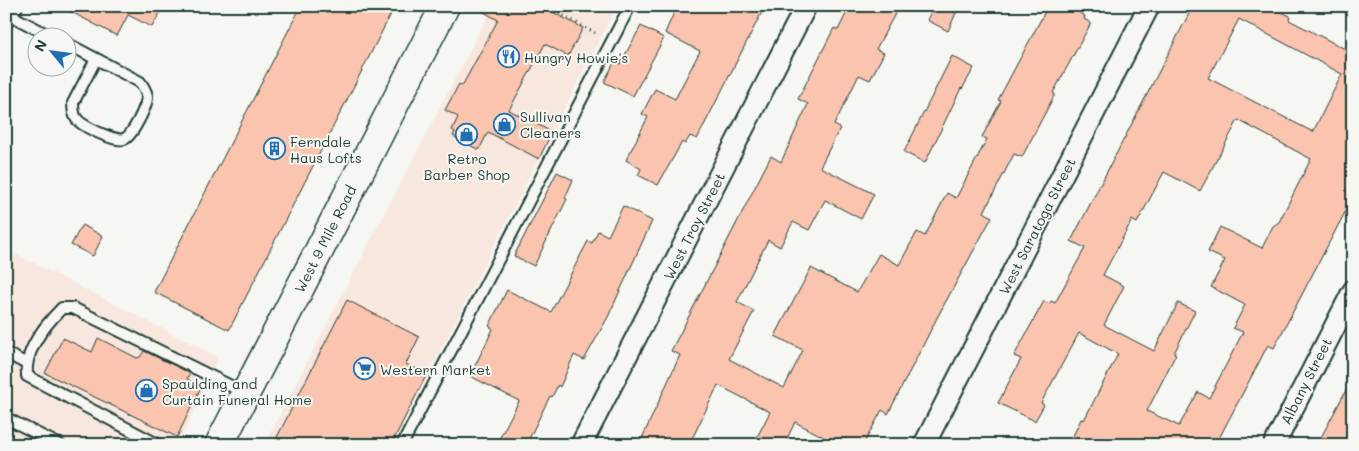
<svg xmlns="http://www.w3.org/2000/svg" width="1359" height="451" font-family="Mali,sans-serif">
<style>
.built{fill:#f8e7de}
.building{fill:#fbc4af;stroke:#1f3d34;fill-rule:evenodd}
.lines{fill:none;stroke-linecap:round;stroke-linejoin:round}
.service-casing{stroke:#1f3d34;stroke-width:14}
.minor-casing{stroke:#1f3d34;stroke-width:24}
.secondary-casing{stroke:#1f3d34;stroke-width:31}
.path{stroke:#1f3d34;stroke-width:3;stroke-dasharray:1 4;stroke-linecap:butt}
.service{stroke:#f6f6f2;stroke-width:10}
.minor{stroke:#f6f6f2;stroke-width:20}
.secondary{stroke:#f6f6f2;stroke-width:28}
.labels{text-anchor:middle;dominant-baseline:central;stroke-width:4;stroke-linejoin:round;paint-order:stroke}
.poi-label{font-size:14px;fill:#1f3d34;stroke:#f6f6f2;text-anchor:start}
.street-label{font-size:14px;fill:#1f3d34;stroke:#f6f6f2}
</style>
<rect width="100%" height="100%" fill="#f6f6f2"/>
<filter id="ink" filterUnits="userSpaceOnUse"><feTurbulence type="fractalNoise" baseFrequency=".02" numOctaves="2"/><feDisplacementMap in="SourceGraphic" scale="10" xChannelSelector="R" yChannelSelector="G"/><feConvolveMatrix kernelMatrix="1 2 1 2 8 2 1 2 1" color-interpolation-filters="sRGB"/></filter>
<g filter="url(#ink)">
<g class="built">
<path d="M493,6H617L392,445H264Z"/>
<path d="M6,249L218,357L179,445H6Z"/>
</g>
<g class="building">
<path d="M60,6H164L152,27L128,15L117,36Z"/>
<path d="M301,6H395L229,330L154,292Z"/>
<path d="M473,6H541L583,28L568,56L545,44L509,110L552,132L539,159L488,132L479,150L453,136L455,132L452,130L458,117L445,110L459,84L462,86L498,20Z"/>
<path d="M677,6H765L697,139L690,136L685,144L682,142L658,185L638,175L641,169L626,160L648,117L642,114L655,89L675,99L700,51L665,33Z"/>
<path d="M850,6H886L896,12L876,49L884,53L870,80L859,75L834,125L840,128L820,167L874,194L861,219L825,200L809,230L793,222L780,247L768,240L737,302L754,311L729,359L784,388L803,350L775,336L811,268L857,292L879,254L899,265L917,232L925,236L947,193L956,198L987,139L982,137L1001,101L998,100L1048,6H1067L1085,16L1084,19L1091,23L1053,93L1055,94L1022,157L1014,154L984,212L992,217L939,314L888,414L882,410L863,445H839L795,422L784,445H753L770,412L718,385L689,445H639L680,355L671,351L771,156L781,162L808,104L798,99L834,28L838,30Z"/>
<path d="M934,6H942L956,13L948,31L927,20Z"/>
<path d="M1193,6H1270L1290,16L1289,20L1353,53V197L1274,348L1268,345L1216,444L1218,445H1085L1072,438L1081,419L1084,420L1118,354L1079,333L1041,403L1044,405L1035,421L998,403L1021,359L1014,356L1044,301L1049,304L1051,301L1055,303L1085,248L1071,241ZM1239,19L1342,74L1313,132L1208,78ZM1238,120L1311,159L1279,222L1273,226L1262,248L1220,227L1208,252L1225,260L1211,287L1245,305L1233,328L1243,332L1209,398L1198,392L1179,426L1147,411L1176,354L1174,353L1195,311L1178,303L1154,351L1104,325L1124,286L1103,275L1132,220L1137,223L1164,172L1200,191Z"/>
<path d="M641,26L664,38L633,96L604,82L615,61L620,64Z"/>
<path d="M952,56L974,68L962,89L961,88L925,163L904,152Z"/>
<path d="M557,172L573,180L565,198L567,199L534,266L514,256Z"/>
<path d="M623,206L652,221L608,317L584,360L574,355L560,387L558,385L552,397L550,396L526,445H496L519,401L470,376L493,329L489,326L507,290L551,312L588,241L592,243L598,231L608,236Z"/>
<path d="M82,225L103,236L93,256L71,245Z"/>
<path d="M347,300L419,337L406,364L427,374L391,445H273Z"/>
<path d="M63,338L92,352L98,338L137,358L140,357L144,351L190,373L187,379L201,387L177,437L45,373Z"/>
<path d="M1353,377V445H1317Z"/>
</g>
<g class="lines">
<defs>
<g id="service">
<path d="M8,14L54,38"/>
<path d="M68,44L140,82C143,86 146,91 147,96C148,104 132,137 124,139C115,142 81,126 76,118C73,113 73,108 73,103L96,59"/>
<path d="M6,353L27,364"/>
<path d="M6,418L60,445"/>
<path d="M159,445L27,376C24,351 45,325 62,308H73L245,393"/>
<path d="M402,445L630,6"/>
</g>
<g id="minor">
<path d="M6,17L12,6"/>
<path d="M581,445L806,6"/>
<path d="M924,445L1149,6"/>
<path d="M1274,445L1353,291"/>
</g>
<path id="secondary" d="M219,445L445,6"/>
</defs>
<use href="#service" class="service-casing"/>
<use href="#minor" class="minor-casing"/>
<use href="#secondary" class="secondary-casing"/>
<path class="path" d="M546,6L597,34"/>
<use href="#service" class="service"/>
<use href="#minor" class="minor"/>
<use href="#secondary" class="secondary"/>
</g>
</g>
<defs>
<symbol id="restaurant-ring" viewBox="-11 -11 22 22"><circle r="9.5" fill="#f6f6f2" stroke="#1f6fb2" stroke-width="1.5"/><path d="M-5-6h1v4h1v-4h1v4h1v-4h1v5L-1.5 .5V6h-2V.5L-5-1ZM5-6V6H3V1.5H1.5Q1.5-4 5-6Z" fill="#1f6fb2"/></symbol>
<symbol id="shop-ring" viewBox="-11 -11 22 22"><circle r="9.5" fill="#f6f6f2" stroke="#1f6fb2" stroke-width="1.5"/><path d="M-5-2.5h2.3a2.7 3.5 0 0 1 5.4 0H5L5.5 6h-11ZM-1.5-2.5h3a1.5 2.3 0 0 0-3 0Z" fill="#1f6fb2"/></symbol>
<symbol id="building-ring" viewBox="-11 -11 22 22"><circle r="9.5" fill="#f6f6f2" stroke="#1f6fb2" stroke-width="1.5"/><path d="M-4-6H4V6H1V3H-1V6H-4ZM-2.5-4.3h1.7v1.8h-1.7ZM.8-4.3h1.7v1.8H.8ZM-2.5-1h1.7V.8h-1.7ZM.8-1h1.7V.8H.8Z" fill="#1f6fb2"/></symbol>
<symbol id="supermarket-ring" viewBox="-11 -11 22 22"><circle r="9.5" fill="#f6f6f2" stroke="#1f6fb2" stroke-width="1.5"/><path d="M-6-5.5h2.5l.6 2H6L4.5 2H-2.5L-4.4-4H-6ZM-1.5 3.2a1.3 1.3 0 1 0 .1 0ZM3 3.2a1.3 1.3 0 1 0 .1 0Z" fill="#1f6fb2"/></symbol>
</defs>
<g fill-rule="evenodd">
<use href="#restaurant-ring" x="496" y="44" width="25" height="25"/>
<use href="#shop-ring" x="492" y="112" width="25" height="25"/>
<use href="#shop-ring" x="454" y="122" width="25" height="25"/>
<use href="#building-ring" x="262" y="136" width="25" height="25"/>
<use href="#supermarket-ring" x="352" y="356" width="25" height="25"/>
<use href="#shop-ring" x="134" y="378" width="25" height="25"/>
</g>
<g class="labels">
<g class="poi-label">
<text x="524" y="57">Hungry Howie's</text>
<text x="520" y="116">Sullivan<tspan x="520" dy="16">Cleaners</tspan></text>
<text x="290" y="141">Ferndale<tspan x="290" dy="16">Haus Lofts</tspan></text>
<text x="467" y="158" text-anchor="middle">Retro<tspan x="467" dy="16">Barber Shop</tspan></text>
<text x="380" y="369">Western Market</text>
<text x="162" y="383">Spaulding and<tspan x="162" dy="16">Curtain Funeral Home</tspan></text>
</g>
<g class="street-label">
<text transform="translate(694 226) rotate(-63)">West Troy Street</text>
<text transform="translate(1037 226) rotate(-63)">West Saratoga Street</text>
<text transform="translate(325 239) rotate(-63)">West 9 Mile Road</text>
<text transform="translate(1306 381) rotate(-63)">Albany Street</text>
</g>
</g>
<rect width="1359" height="451" fill="none" stroke="#f6f6f2" stroke-width="25"/>
<rect x="12" y="12" width="1334" height="426" fill="none" stroke="#1f3d34" stroke-width="2" filter="url(#ink)"/>
<g transform="translate(52 52) rotate(299)"><circle r="24" fill="#f6f6f2" stroke="#a0aca6"/>
<path d="M0-4L9 19L0 12L-9 19Z" fill="#1f6fb2"/>
<text y="-8" font-size="14" font-weight="bold" text-anchor="middle" fill="#1f3d34">N</text>
</g>
</svg>
